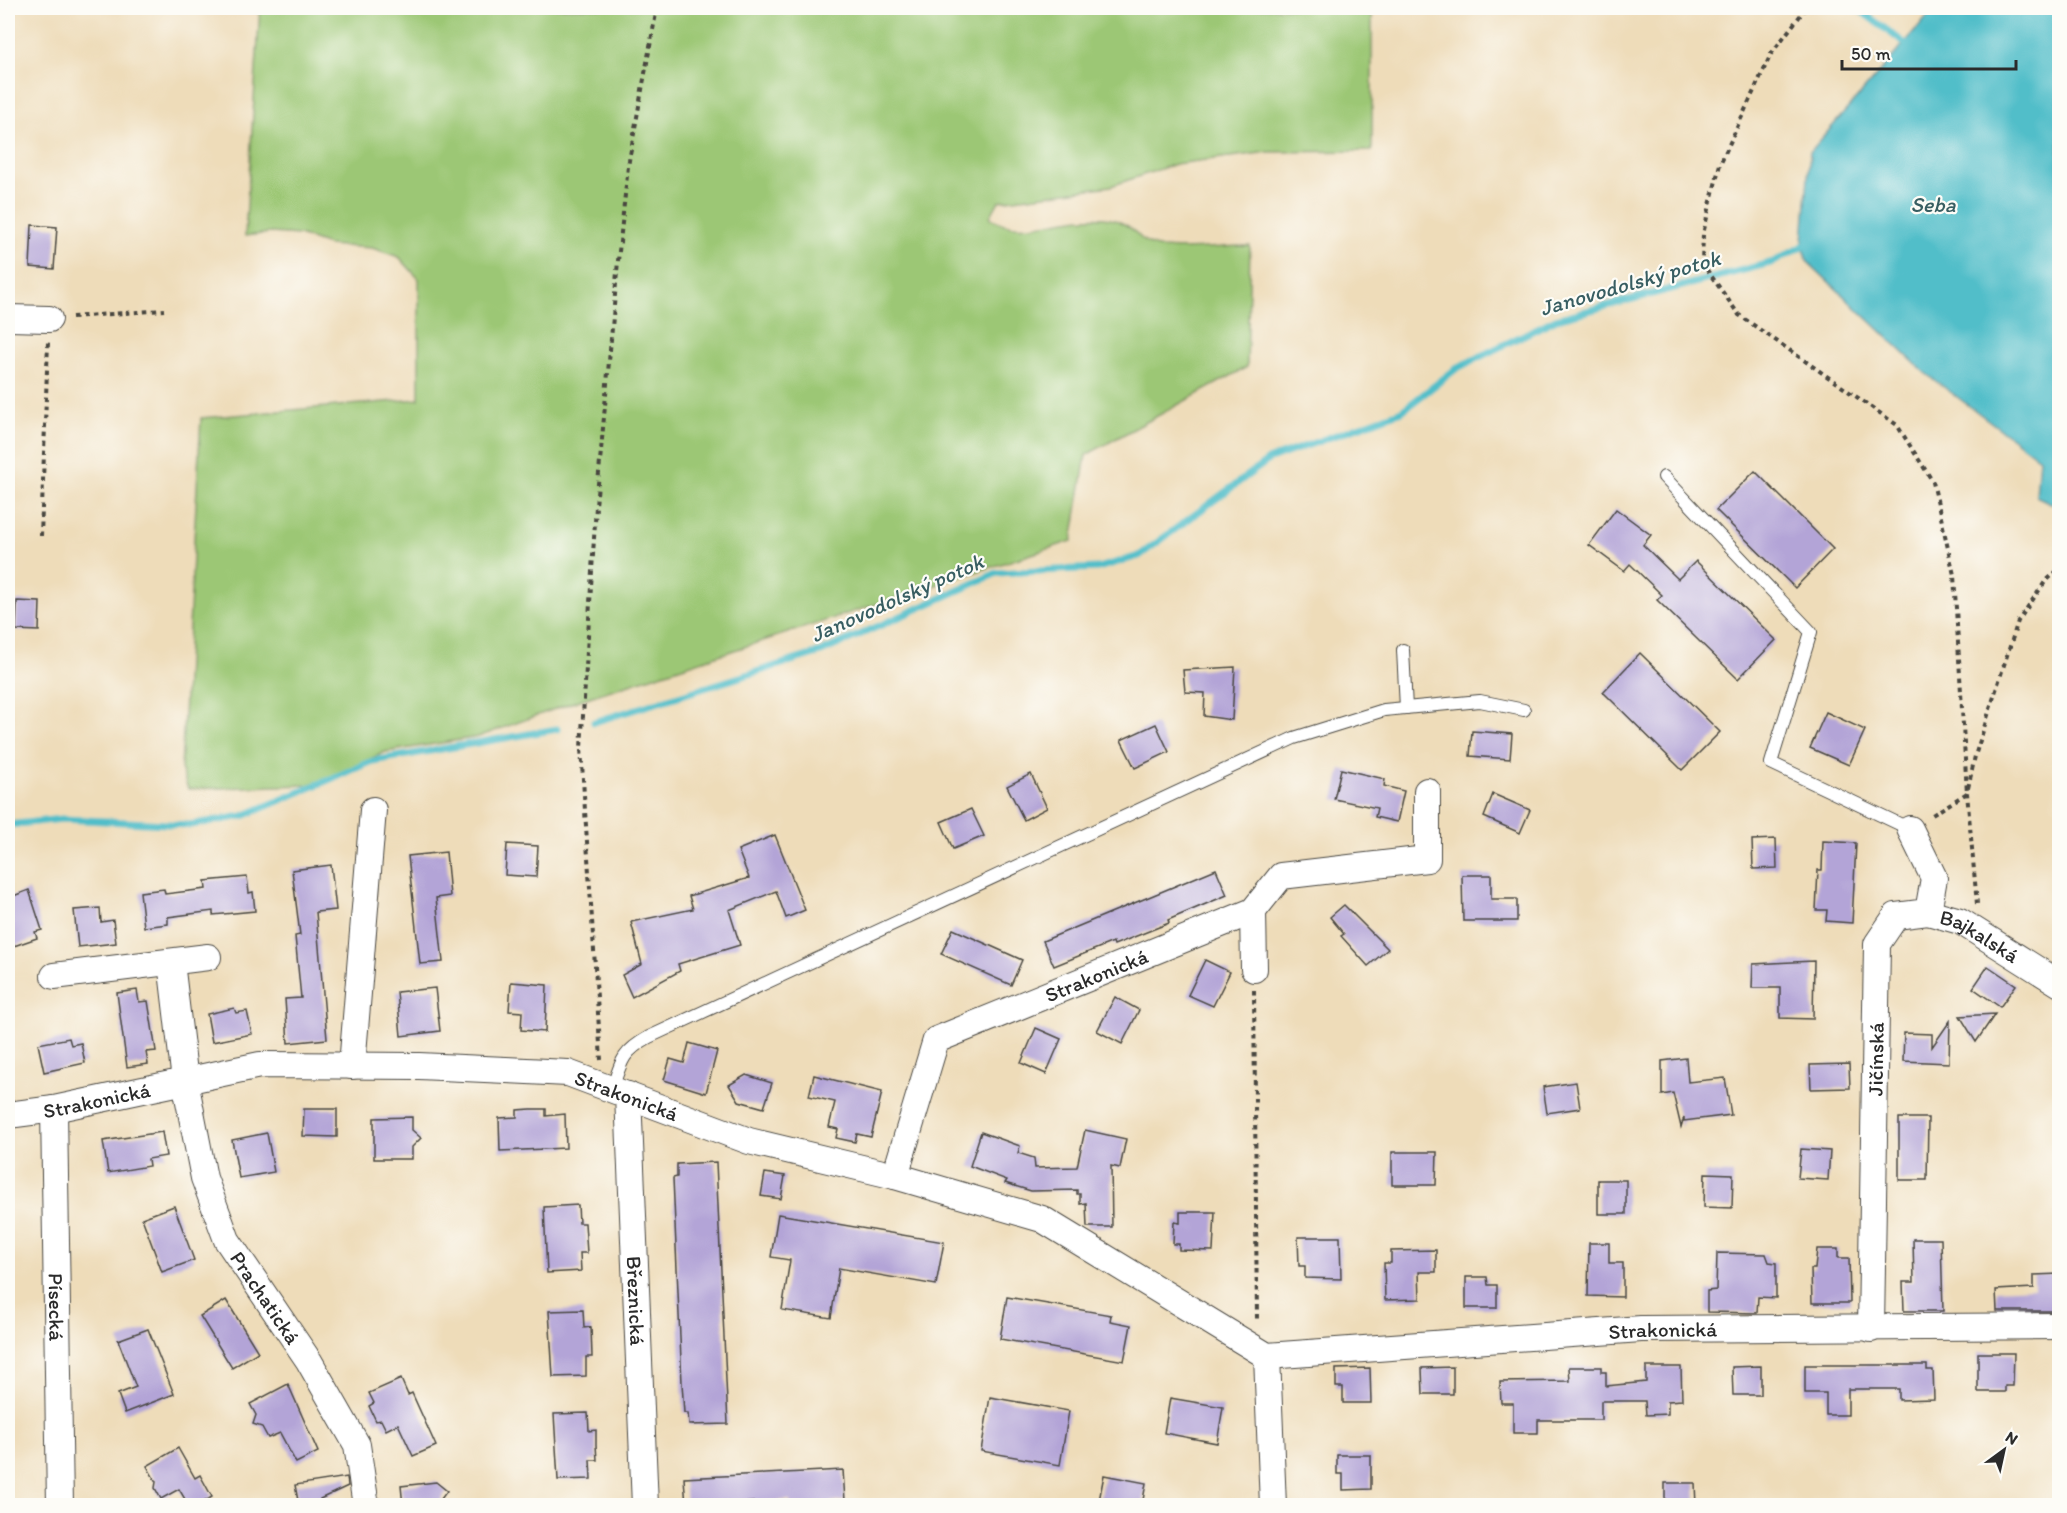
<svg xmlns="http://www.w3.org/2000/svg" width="2067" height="1513" font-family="Itim,sans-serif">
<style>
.green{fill:#9cc774;stroke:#647950;stroke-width:1.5}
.water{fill:#51bec9;stroke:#3e747a;stroke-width:1.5}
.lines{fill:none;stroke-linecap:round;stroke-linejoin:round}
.stream{stroke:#51bec9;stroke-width:7}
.building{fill:#b3a4d7}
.service-casing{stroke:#484640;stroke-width:14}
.minor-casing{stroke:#484640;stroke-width:28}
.path{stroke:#484640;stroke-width:4;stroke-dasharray:4.5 4.5;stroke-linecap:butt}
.service{stroke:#fff;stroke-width:12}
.minor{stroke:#fff;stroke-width:26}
.labels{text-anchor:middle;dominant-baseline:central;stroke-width:4.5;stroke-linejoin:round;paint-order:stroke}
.street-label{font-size:21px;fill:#2b2b2b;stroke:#fdfcf7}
.water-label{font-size:22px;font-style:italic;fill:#385e62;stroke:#fdfcf7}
</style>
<rect width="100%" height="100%" fill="#fdfcf7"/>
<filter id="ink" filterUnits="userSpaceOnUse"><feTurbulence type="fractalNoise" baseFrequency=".0167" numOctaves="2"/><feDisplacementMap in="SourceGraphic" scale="12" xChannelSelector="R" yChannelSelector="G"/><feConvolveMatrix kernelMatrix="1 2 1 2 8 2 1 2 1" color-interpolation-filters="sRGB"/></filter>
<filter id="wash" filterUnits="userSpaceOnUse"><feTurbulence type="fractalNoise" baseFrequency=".008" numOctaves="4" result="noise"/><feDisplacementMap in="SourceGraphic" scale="24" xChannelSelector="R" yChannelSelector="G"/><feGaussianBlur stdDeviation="1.35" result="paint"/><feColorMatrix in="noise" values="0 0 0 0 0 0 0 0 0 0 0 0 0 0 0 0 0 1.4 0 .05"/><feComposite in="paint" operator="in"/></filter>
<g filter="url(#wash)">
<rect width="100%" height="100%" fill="#eedcb9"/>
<path class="green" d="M260,8H1372V151L1269,152L1175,164L1111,186L999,201L990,217C1017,237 1053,219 1084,218C1096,217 1113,217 1124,224C1139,231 1139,244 1162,248C1190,251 1222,246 1250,246L1247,367L1086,455L1072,541L574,702L478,737L385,752L336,776L308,785L188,789L181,768L201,418L419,399V279L399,257L372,248L328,245L299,235L271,233L245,236Z"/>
<path class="water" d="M1935,8H2059V507L2036,496L2039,458L1925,373L1807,261L1803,241L1810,152Z"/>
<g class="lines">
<g class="stream">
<path d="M1857,8L1911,48"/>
<path d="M594,722L821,652L997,573L1098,568L1139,556L1270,459L1402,411L1457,368L1556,319L1774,262L1812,241"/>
<path d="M8,825L62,819L190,825L243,816L373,761L557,729"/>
</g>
</g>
<g id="blocks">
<g class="building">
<path d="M32,225L57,227L54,269L30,267Z"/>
<path d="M1755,471L1833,549L1795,588L1716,510Z"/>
<path d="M1616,509L1651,535L1643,545L1678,579L1696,561L1776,640L1738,679L1657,600L1662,595L1630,564L1624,571L1589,545Z"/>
<path d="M17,601L40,602L39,631L16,630Z"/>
<path d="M1640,653L1720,732L1682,770L1603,692Z"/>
<path d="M1235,667L1232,720L1204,716L1205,693L1185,692L1183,670Z"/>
<path d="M1826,712L1865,730L1849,765L1810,748Z"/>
<path d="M1156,724L1169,752L1135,768L1121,740Z"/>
<path d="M1472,731L1512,734L1510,759L1470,756Z"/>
<path d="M1341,769L1385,779L1384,786L1404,791L1397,822L1375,817L1377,808L1334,799Z"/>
<path d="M1031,774L1047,808L1024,820L1007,786Z"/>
<path d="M1493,794L1530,810L1520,833L1484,817Z"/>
<path d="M971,809L984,836L953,849L941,822Z"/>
<path d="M775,835L805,910L786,918L776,891L729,910L740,945L678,964L680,971L632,997L622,975L642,964L631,922L693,909L689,896L749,878L738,850Z"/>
<path d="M1776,839L1777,868L1753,869L1752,840Z"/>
<path d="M1823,841L1856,843L1852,923L1826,921L1827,910H1816L1818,870H1822Z"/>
<path d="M507,844L538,846L536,877L505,875Z"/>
<path d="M446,852L450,896L436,898L443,962L420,964L408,856Z"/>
<path d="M331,865L336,910L316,912L327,1039L288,1043L285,999L301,998L295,936L300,935L292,870Z"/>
<path d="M1216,869L1227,895L1168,920L1169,923L1114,945L1113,942L1054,966L1043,941Z"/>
<path d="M1462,875H1491V899H1517V921H1463Z"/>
<path d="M247,877L249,893L253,892L255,911L213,915V911L168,917V924L144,927L140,892L164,889L165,894L206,889L205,881Z"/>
<path d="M29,890L42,930L35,932L37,938L11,947L8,935V898Z"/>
<path d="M1344,905L1388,949L1368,966L1341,936L1344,934L1330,917Z"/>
<path d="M100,908L101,922L113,920L116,943L78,947L74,910Z"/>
<path d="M953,929L1022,960L1011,985L941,954Z"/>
<path d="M1205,960L1230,972L1213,1006L1188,995Z"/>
<path d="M1814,961L1813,1019L1780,1018V988H1752L1753,964Z"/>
<path d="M1988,966L2016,985L2000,1007L1973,988Z"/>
<path d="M511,982L547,985L545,1032L521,1030L522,1012L509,1011Z"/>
<path d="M435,988L440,1031L401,1036L397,992Z"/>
<path d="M137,990L139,1002L148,1001L156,1051L146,1052L148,1064L127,1067L117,993Z"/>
<path d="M1115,997L1139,1010L1122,1044L1097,1031Z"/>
<path d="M234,1008L236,1013L247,1011L252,1034L212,1042L207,1014Z"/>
<path d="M1995,1014L1976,1042L1960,1016Z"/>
<path d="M1950,1021L1949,1063L1903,1061L1904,1033L1932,1034V1047Z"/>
<path d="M1036,1028L1061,1039L1046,1074L1021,1063Z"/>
<path d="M69,1038L71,1045L81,1043L85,1063L44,1072L38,1044Z"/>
<path d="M689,1043L717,1051L706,1093L664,1080L670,1059L684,1063Z"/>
<path d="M1686,1058L1688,1082L1725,1078L1731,1115L1684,1121V1117L1681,1127L1673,1093L1662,1095V1061Z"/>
<path d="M1849,1064L1850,1088L1811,1089L1810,1065Z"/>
<path d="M746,1075L772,1083L764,1108L739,1101L729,1085Z"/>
<path d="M814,1075L882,1092L871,1137L857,1134L855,1142L836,1138L838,1129L829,1127L835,1102L809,1096Z"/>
<path d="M1576,1082L1580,1108L1547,1113L1543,1087Z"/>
<path d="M304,1109H337V1137L303,1136Z"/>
<path d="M531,1109H546V1116L565,1114L566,1148L500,1151L499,1118L517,1117V1110Z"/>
<path d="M412,1117V1130L421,1138L412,1147V1159H374V1118Z"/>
<path d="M1899,1118H1928L1927,1180H1899Z"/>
<path d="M1085,1130L1126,1139L1120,1168L1111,1166L1112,1227H1087L1086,1203L1080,1204V1194H1077V1190L1031,1191L1005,1183L1007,1180L970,1166L981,1132L1020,1146L1018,1153L1034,1158L1035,1168L1077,1167Z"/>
<path d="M162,1132L166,1156L148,1159L149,1166L108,1173L103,1141Z"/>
<path d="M267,1133L274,1172L239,1178L232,1140Z"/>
<path d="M1801,1149L1830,1151L1828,1180L1798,1178Z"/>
<path d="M1392,1152H1437L1436,1185H1392Z"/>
<path d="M716,1162L728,1424L689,1425L688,1413H684L682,1383L673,1178L677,1177V1164Z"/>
<path d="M765,1173L785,1176L781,1199L761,1196Z"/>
<path d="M1705,1173L1733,1174L1732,1208L1704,1207Z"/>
<rect x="1598" y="1180" width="28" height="34"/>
<path d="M578,1205L579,1223H585L587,1253H580L581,1271L547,1273L544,1207Z"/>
<path d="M174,1206L194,1260L162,1272L142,1218Z"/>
<path d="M1180,1212H1215L1213,1251L1179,1250V1244H1173L1174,1222L1180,1223Z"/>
<path d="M778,1214L944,1242L936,1285L839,1268L831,1318L782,1310L790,1260L771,1257Z"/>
<path d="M1298,1237H1340L1341,1279L1305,1278V1266H1299Z"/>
<path d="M1913,1239H1941L1943,1311H1904L1903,1282H1914Z"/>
<path d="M1589,1243H1609V1263H1623V1297L1588,1296Z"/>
<path d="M1817,1249H1838V1258H1849L1850,1303H1812L1811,1269H1815Z"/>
<path d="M1436,1250V1272H1419L1420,1299L1385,1300L1384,1263H1391V1251Z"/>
<path d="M1717,1253L1766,1254L1769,1262L1776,1263V1298L1758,1297L1757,1313L1707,1312V1291L1716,1290Z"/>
<path d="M2060,1274V1311H1997L1996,1290L2034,1288V1275Z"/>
<path d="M1466,1277H1487L1488,1285H1497V1308H1466Z"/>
<path d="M1007,1297L1111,1315L1110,1321L1131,1325L1124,1361L1000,1339Z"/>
<path d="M226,1300L258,1352L232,1368L200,1316Z"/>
<path d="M583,1310L584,1328L591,1327L592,1357H586V1376L553,1377L549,1311Z"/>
<path d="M148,1329L174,1394L125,1413L118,1394L136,1387L118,1340Z"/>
<path d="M1978,1353H2014L2013,1386H2005V1392H1978Z"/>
<path d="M1805,1365H1927V1370H1933L1934,1399L1899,1400V1389H1848V1415H1826V1393H1805Z"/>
<path d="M1761,1366V1395H1733L1732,1367Z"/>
<path d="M1453,1367V1394H1423L1422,1368Z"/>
<path d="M1569,1367H1601V1372H1606V1386L1646,1382V1367H1681L1682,1400L1668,1401V1414L1646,1415L1645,1401H1601V1420H1538V1433H1513V1403H1501L1500,1382L1570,1381Z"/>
<path d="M1370,1368L1371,1403H1343V1387H1336V1369Z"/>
<path d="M401,1379L408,1395L412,1393L436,1446L413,1456L398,1424L386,1430L381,1420L376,1421L369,1406L374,1403L369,1393Z"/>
<path d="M288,1384L318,1452L296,1463L280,1433L268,1438L262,1427L253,1424L256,1415L250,1404Z"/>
<path d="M990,1397L1069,1411L1060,1465L981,1451Z"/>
<path d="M1170,1398L1223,1407L1217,1443L1164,1433Z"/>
<path d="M588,1413L589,1431L596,1430V1445L597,1460H590L591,1479L558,1480L554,1414Z"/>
<path d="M178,1448L195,1478L200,1475L212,1497L197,1506H189L179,1489L161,1499L155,1488L156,1482L147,1466Z"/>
<path d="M1337,1455H1371V1489L1343,1490V1474H1337Z"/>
<path d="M843,1470L845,1501L830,1502L831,1506L790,1504V1500L741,1503V1506H686L684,1478Z"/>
<path d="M1104,1475L1146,1483L1142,1506H1098Z"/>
<path d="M347,1477L348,1486L320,1499L322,1506H299L295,1485Z"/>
<path d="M436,1482L447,1491L441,1499L442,1506H403L401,1486Z"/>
<path d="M1665,1483H1695L1696,1506H1665Z"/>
</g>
</g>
</g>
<g filter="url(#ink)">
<use href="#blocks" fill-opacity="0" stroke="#484640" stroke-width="1.5"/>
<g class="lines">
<defs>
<g id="service">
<path d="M1664,477L1811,632L1771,763L1910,829"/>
<path d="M1403,650L1406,708"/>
<path d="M612,1090C621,1061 622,1052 649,1037L1294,738L1384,710L1480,701L1524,710"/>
</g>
<g id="minor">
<path d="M8,318L49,319"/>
<path d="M1253,911L1254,969"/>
<path id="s1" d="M1928,912L1960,921L2060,984"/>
<path id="s2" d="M171,962L185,1081L204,1178L227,1240L309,1361L357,1445L366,1506"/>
<path d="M54,976L208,957"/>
<path d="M352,1066L373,810"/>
<path id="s3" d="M628,1095L645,1506"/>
<path id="s4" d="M54,1109L60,1506"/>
<path id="s5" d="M8,1115L54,1109L260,1065L419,1066L568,1073L749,1141L895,1176L1042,1219L1267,1356L1641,1329L2060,1326"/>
<path id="s6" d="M895,1176L936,1040L1253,911L1281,876L1427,859V791"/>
<path id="s7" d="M1871,1329L1877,944L1896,916L1928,912L1934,878L1910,829"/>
<path d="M1267,1356L1273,1506"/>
</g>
</defs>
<use href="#service" class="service-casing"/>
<use href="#minor" class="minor-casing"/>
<g class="path">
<path d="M1806,8L1771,54L1720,164L1703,234L1702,263L1739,315L1897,425L1933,482L1954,575L1967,793L1929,817"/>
<path d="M72,317L164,310"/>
<path d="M41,536L48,342"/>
<path d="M1977,904L1967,793L1975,756L2018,621L2045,582L2060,568"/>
<path d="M1254,990L1257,1322"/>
<path d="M601,1060L581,748L596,506L618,261L628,166L657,8"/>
</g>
<use href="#service" class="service"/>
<use href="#minor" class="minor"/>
</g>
</g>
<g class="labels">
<g class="street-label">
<text stroke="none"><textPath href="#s1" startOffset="57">Bajkalská</textPath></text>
<text stroke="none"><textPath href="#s6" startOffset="315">Strakonická</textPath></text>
<text stroke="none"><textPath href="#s7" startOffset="270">Jičínská</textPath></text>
<text stroke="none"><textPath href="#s5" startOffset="628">Strakonická</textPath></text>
<text stroke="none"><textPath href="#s5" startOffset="90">Strakonická</textPath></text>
<text stroke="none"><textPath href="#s2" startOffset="354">Prachatická</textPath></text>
<text stroke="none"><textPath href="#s3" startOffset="206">Březnická</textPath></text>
<text stroke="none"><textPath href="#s4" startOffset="198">Písecká</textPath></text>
<text stroke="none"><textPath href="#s5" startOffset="1722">Strakonická</textPath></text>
</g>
<g class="water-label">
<text x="1933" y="204">Seba</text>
<text transform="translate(1630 283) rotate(-16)">Janovodolský potok</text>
<text transform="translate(897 598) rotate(-24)">Janovodolský potok</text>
</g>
</g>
<rect width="2067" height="1513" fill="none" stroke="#fdfcf7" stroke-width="30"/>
<g transform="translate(2004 1450) rotate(33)" stroke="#fdfcf7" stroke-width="4.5" paint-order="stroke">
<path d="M0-4.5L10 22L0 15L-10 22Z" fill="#2b2b2b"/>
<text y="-9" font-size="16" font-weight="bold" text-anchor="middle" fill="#2b2b2b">N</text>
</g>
<path d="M1842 60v9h174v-9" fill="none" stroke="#2b2b2b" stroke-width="3"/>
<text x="1851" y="60" font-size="18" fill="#2b2b2b" stroke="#fdfcf7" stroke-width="4.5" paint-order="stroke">50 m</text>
</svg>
